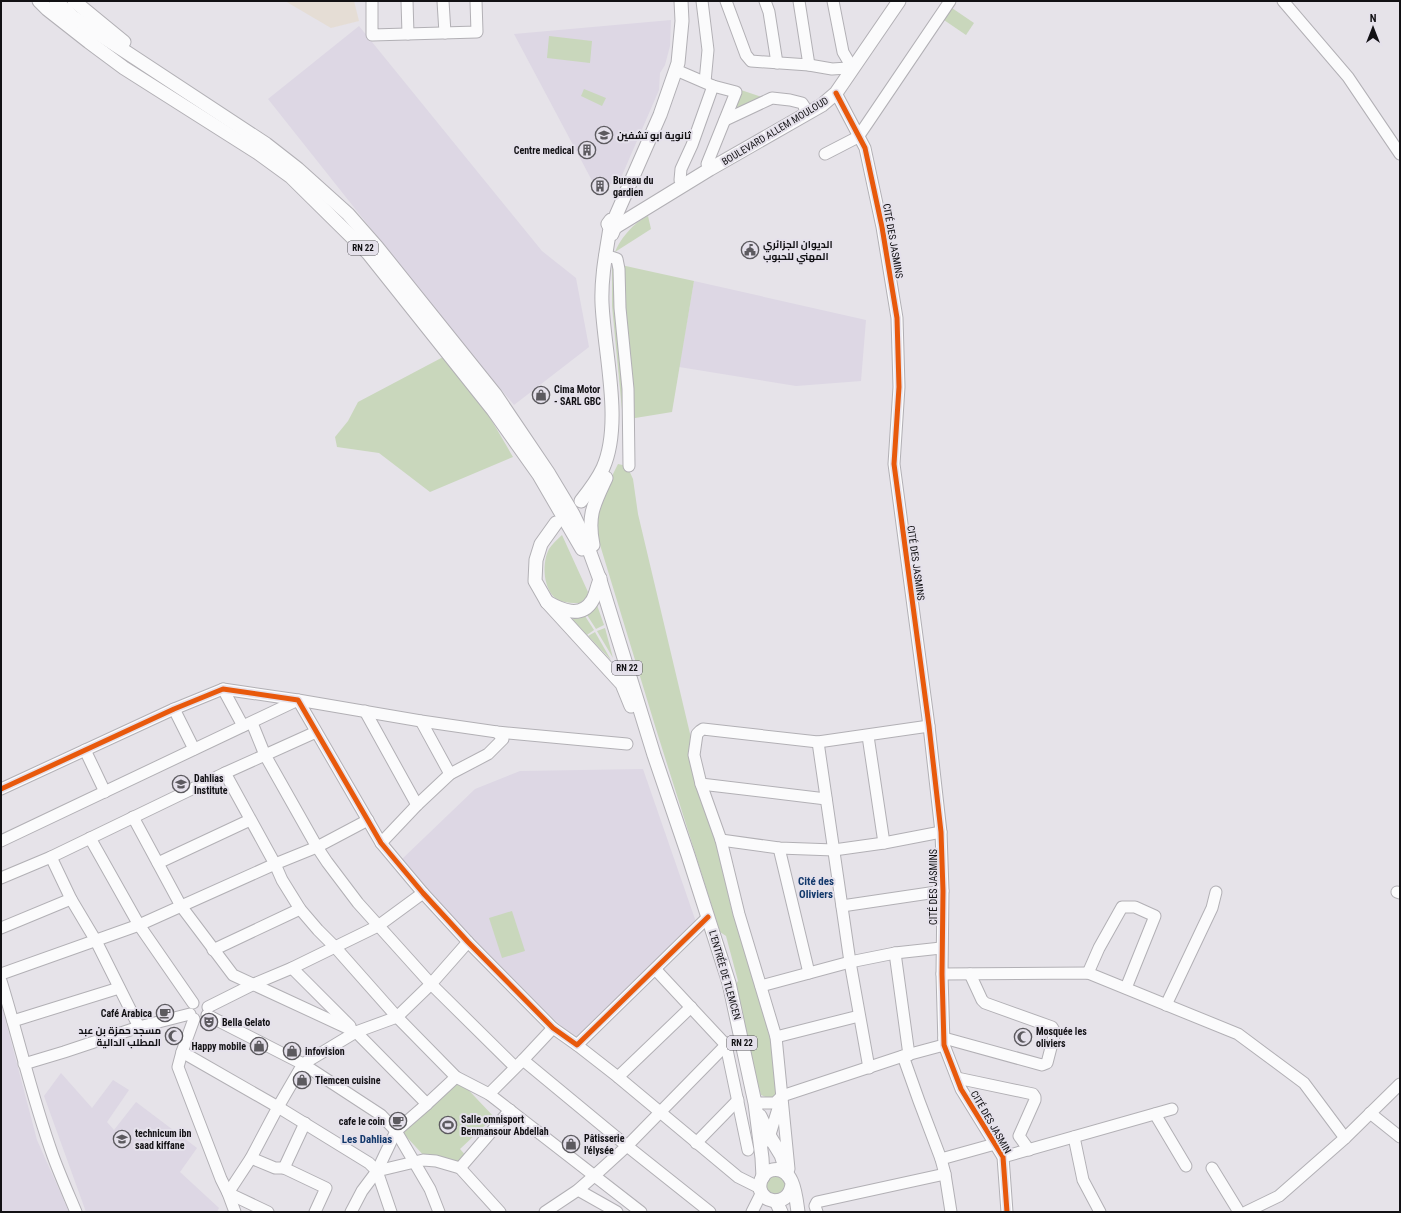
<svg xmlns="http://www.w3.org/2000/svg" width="1401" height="1213" font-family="'Roboto Condensed',Cairo,sans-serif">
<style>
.commercial{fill:#e5ddd5}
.built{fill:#ddd7e4}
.green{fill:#c9d7bc}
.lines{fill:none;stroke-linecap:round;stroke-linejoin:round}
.minor-casing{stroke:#b2b0b5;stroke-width:13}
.major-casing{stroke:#b2b0b5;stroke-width:15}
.minor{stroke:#fbfbfc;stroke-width:11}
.major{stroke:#fbfbfc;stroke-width:13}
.cycleway-casing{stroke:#e5e1eb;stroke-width:8}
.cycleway{stroke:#e8590c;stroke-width:5}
.labels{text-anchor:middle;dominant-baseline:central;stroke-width:4;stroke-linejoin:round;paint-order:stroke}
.shield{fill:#e5e1eb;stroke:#514f54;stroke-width:1}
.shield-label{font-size:9px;font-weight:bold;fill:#121114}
.street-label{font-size:10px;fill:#121114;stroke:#e5e1eb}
.poi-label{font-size:10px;font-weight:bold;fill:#121114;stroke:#e5e1eb;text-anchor:start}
.neighbourhood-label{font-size:11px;font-weight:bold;fill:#12386b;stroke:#e5e1eb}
</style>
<rect width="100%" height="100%" fill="#e6e3e9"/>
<path class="commercial" d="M285,1H354L359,21L331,28Z"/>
<g class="built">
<path d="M671,20L670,46L665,65L660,73L659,90L620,180L597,190L514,34Z"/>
<path d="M359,26L542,251L576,278L589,347L514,405L445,322L268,99Z"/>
<path d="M694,281L866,320L861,381L796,386L679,367Z"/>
<path d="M643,769L696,922L575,1039L470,941L401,860L475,789L520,771Z"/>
<path d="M1,1003L37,1140L69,1212H1Z"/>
<path d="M61,1073L92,1108L113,1080L129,1090L107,1122L114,1130L136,1102L197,1148L180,1172L219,1208L217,1212H86L44,1096Z"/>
</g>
<g class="green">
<path d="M949,6L974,23L966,35L941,18Z"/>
<path d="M549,36L592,41L590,63L547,58Z"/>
<path d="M584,89L606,98L602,106L581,96Z"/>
<path d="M738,89L765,98L731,114Z"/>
<path d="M648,216L651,229L615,252C620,239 634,222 648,216Z"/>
<path d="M612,263L694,281L672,412L623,420L612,306Z"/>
<path d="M445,356L485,409L513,457L430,492L379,453L337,447L335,437L348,421L358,402Z"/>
<path d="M618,464L627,466L633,479L638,514L732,911L761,1001L772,1047L780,1093L770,1099L761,1095L732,989L738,981L726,936L720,932L656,729L594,525L604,492Z"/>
<path d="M562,535L588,592L587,597L580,603C572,603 560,603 554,597C543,586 542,562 549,549C552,544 557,540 562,535Z"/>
<path d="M597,605L604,625L596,629L587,615L593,611Z"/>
<path d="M585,616L594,630L587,635L572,619Z"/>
<path d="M605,628L613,658L597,631Z"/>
<path d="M595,632L611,660L588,636Z"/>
<path d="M512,911L525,951L502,958L489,918Z"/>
<path d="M459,1080L494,1117L460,1149L467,1157L460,1164L426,1158L403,1133Z"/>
<path d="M779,1174L787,1182L782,1196L768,1194L765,1183L768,1177Z"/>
</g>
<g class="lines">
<defs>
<g id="minor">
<path d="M372,1V35L477,32L476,1"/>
<path d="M407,1L408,34"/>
<path d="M443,1L445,33"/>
<path d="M702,1L708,50L705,82"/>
<path d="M726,1L746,55L751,61L809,65L832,69L848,68"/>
<path d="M765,1L769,12L777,63"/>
<path d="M799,1L809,65"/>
<path d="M833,1L843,52L850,64"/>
<path d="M1283,1L1348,77L1400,154"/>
<path d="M676,70L713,86L736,92L707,164"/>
<path d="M836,93L865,148L882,227L897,318L899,387L894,464L929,726L941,832L943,891L942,974L944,1045L961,1089L1003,1157L1007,1212"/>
<path d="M725,120L772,98L790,100L802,103L804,106L805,110"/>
<path d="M825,154L858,137L950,1"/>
<path d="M680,180L681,169L692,145L713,86"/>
<path d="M605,255L617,259L619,269L620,308L628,389L629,466"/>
<path d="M223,689L243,726"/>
<path d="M174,709L194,749"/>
<path d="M365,711L417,805"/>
<path d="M421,721L450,774"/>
<path d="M252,723L265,755L317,847L327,862L358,903L431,984L515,1067"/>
<path d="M868,736L884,843"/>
<path d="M818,742L850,962L869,1068"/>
<path d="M85,750L105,792"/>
<path d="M225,773L275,864L282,880L300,909L318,930L335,947L397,1017L456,1077L489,1094L641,1212"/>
<path d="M701,784L826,799"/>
<path d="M1,789L174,709L223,689L298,700L381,843L423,893L468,942L553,1028L577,1045L708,917"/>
<path d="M133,817L181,906L233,975L356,1032L427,1104"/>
<path d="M90,838L139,925L193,1003"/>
<path d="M721,840L779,848L834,850L884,843L941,832"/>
<path d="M1,841L298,700L421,721L497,732L627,744"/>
<path d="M381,843L417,805L450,774L488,754L503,739L497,732"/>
<path d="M779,848L809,973"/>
<path d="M51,857L71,899L96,941L139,1027"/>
<path d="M158,863L250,820"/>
<path d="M1,878L51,857L225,773L316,732"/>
<path d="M1397,892L1400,893"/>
<path d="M842,906L943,891"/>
<path d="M1,928L71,899"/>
<path d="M213,950L300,909"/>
<path d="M895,953L909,1055"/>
<path d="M292,968L350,1026"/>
<path d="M656,970L726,1045L748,1150"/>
<path d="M1088,973L1099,948L1122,907H1135L1155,916L1126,988"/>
<path d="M1,974L139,925L275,864L317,847L368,820"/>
<path d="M942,974L1088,973L1238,1034L1304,1083L1345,1138"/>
<path d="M1,981C19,1039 32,1098 53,1156C60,1175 68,1193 76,1212"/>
<path d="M761,986L850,962L895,953L941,948"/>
<path d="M1166,1005L1212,908L1216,892"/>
<path d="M208,1007L254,984L292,968L378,926L423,893"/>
<path d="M207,1015L303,1064L381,1115L396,1131L430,1189L439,1212"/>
<path d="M194,1019L182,1052L178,1067L221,1179L228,1193L268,1212"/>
<path d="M13,1021L119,988"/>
<path d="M776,1037L859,1016"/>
<path d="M944,1038L1042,1065L1047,1063L1055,1032L1052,1027L985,1003L982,1000L970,974"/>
<path d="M577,1045L618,1077L738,1177L760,1188"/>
<path d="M182,1052L278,1107L369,1163L377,1171"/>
<path d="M903,1056L919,1101L941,1159L945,1174"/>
<path d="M523,1060L627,1146L710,1212"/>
<path d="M24,1064L64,1052L139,1027L190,1014"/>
<path d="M618,1077L691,1007"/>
<path d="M957,1078L1033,1094L1035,1097V1100L1019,1136L1029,1150"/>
<path d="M489,1094L523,1060L553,1028"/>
<path d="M755,1103H775L782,1096L903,1056L944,1045"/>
<path d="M1370,1113L1400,1137"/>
<path d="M1155,1114L1186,1166"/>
<path d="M1074,1137L1083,1180L1100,1212"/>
<path d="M768,1141L780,1102"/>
<path d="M696,1143L738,1100"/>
<path d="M1003,1157L1172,1109"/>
<path d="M251,1158L275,1168H284L326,1188L315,1212"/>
<path d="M941,1159L995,1144"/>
<path d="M284,1168L305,1123"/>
<path d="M460,1168L510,1110"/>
<path d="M1212,1168L1239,1212"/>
<path d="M789,1169L776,1037L739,914L721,840L701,784L694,755L697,734L700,731L703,729L818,742L929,726"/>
<path d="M578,1190L617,1212"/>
<path d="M235,1212L228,1193L251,1158L278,1107L303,1064L356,1032L397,1017L431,984L468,942"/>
<path d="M351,1212L362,1191L377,1171L396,1131L427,1104L456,1077"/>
<path d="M391,1212L377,1171L423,1160L436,1161L460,1168L500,1212"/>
<path d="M545,1212L578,1190L594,1176L627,1146L726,1045"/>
<path d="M752,1212L762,1192"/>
<path d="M817,1212L815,1206L817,1202L945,1174L951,1212"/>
<path d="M1246,1212L1279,1196L1345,1138L1400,1084"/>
</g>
<g id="major">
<path d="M39,1L47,9L89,42L124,68L258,153L291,177L368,253L493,410L539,475L582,549"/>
<path d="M56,1L73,17L266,144L298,169L348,214L377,247L495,394L549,474L573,514L585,539L600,580L654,755L688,855L729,983L755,1103L762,1158L763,1177"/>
<path d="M74,1L124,42"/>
<path d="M612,234L614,229L617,226L710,169L822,105L836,93L899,1"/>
<path d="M581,501C589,491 597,481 603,468C623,423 604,352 602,303C601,278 606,253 610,228L608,224L611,220H614L660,115L675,72L678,63L682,21L681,1"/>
<path d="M556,523L541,544L536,560L535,581L547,602L622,684L631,706"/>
<path d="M593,545C587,515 594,504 606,478"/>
<path d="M547,602C561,610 581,619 592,601C596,595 597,586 600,580V578"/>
<path d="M760,1116L770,1137L781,1155L787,1173"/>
<path d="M792,1184C789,1211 753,1202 761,1180C763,1175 767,1171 772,1170C794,1165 796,1198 798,1212"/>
<path d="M776,1201L781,1212"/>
</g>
</defs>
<use href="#minor" class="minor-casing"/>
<use href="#major" class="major-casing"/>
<use href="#minor" class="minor"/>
<use href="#major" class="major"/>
<defs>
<g id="cycleway">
<path d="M836,93L865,148L882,227L897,318L899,387L894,464L929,726L941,832L943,891L942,974L944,1045L961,1089L1003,1157L1007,1212"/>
<path d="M1,789L174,709L223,689L298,700L381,843L423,893L468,942L553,1028L577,1045L708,917"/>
</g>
</defs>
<use href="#cycleway" class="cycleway-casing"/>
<use href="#cycleway" class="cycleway"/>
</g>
<defs>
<symbol id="school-ring" viewBox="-11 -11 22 22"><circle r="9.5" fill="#e5e1eb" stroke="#5c5a5f" stroke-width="1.5"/><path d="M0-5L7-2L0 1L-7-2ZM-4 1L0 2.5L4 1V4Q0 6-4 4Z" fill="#5c5a5f"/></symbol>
<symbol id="building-ring" viewBox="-11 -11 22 22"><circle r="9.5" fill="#e5e1eb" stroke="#5c5a5f" stroke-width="1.5"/><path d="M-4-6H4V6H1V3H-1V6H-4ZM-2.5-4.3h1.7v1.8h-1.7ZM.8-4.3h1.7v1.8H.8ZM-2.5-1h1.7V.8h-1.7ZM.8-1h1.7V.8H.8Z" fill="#5c5a5f"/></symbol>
<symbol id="civic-ring" viewBox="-11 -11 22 22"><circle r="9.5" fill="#e5e1eb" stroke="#5c5a5f" stroke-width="1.5"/><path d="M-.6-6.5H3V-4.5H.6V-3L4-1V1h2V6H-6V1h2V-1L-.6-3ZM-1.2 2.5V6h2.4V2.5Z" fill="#5c5a5f"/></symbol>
<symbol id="shop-ring" viewBox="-11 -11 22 22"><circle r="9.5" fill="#e5e1eb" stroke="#5c5a5f" stroke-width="1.5"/><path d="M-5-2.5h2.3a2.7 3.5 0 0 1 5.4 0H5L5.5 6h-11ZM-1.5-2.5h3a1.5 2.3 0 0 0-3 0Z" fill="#5c5a5f"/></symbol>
<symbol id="cafe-ring" viewBox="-11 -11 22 22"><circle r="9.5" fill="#e5e1eb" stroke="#5c5a5f" stroke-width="1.5"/><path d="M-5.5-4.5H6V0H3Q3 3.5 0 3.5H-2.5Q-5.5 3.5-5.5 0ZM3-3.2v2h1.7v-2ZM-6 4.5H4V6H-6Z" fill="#5c5a5f"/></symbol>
<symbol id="theatre-ring" viewBox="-11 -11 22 22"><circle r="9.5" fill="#e5e1eb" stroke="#5c5a5f" stroke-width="1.5"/><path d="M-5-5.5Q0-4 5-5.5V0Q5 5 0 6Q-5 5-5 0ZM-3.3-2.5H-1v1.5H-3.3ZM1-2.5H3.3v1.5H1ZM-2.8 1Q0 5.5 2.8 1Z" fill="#5c5a5f"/></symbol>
<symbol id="mosque-ring" viewBox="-11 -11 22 22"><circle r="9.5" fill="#e5e1eb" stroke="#5c5a5f" stroke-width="1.5"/><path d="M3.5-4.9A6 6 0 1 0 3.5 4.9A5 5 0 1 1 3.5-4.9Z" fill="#5c5a5f"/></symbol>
<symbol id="stadium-ring" viewBox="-11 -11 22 22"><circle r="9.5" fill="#e5e1eb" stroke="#5c5a5f" stroke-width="1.5"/><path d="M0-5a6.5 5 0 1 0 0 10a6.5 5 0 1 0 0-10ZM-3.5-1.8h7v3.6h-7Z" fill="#5c5a5f"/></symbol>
</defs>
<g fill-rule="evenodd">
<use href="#school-ring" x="594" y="125" width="20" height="20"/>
<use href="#building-ring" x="577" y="140" width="20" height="20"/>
<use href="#building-ring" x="590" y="176" width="20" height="20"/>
<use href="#civic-ring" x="740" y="240" width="20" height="20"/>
<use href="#shop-ring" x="531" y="385" width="20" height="20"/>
<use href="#school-ring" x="171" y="774" width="20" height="20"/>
<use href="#cafe-ring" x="155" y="1003" width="20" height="20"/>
<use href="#theatre-ring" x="199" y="1012" width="20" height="20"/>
<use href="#mosque-ring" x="164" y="1026" width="20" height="20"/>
<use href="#mosque-ring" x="1013" y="1027" width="20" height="20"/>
<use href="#shop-ring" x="249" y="1036" width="20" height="20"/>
<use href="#shop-ring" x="282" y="1041" width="20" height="20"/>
<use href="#shop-ring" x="292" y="1070" width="20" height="20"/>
<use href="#cafe-ring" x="388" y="1111" width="20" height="20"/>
<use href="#stadium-ring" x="438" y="1115" width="20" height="20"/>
<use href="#school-ring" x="112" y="1129" width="20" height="20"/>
<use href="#shop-ring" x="561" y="1134" width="20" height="20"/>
</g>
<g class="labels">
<g class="shield">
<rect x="348" y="241" width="30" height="14" rx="3"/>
<rect x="612" y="661" width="30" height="14" rx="3"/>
<rect x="727" y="1036" width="30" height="14" rx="3"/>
</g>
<g class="shield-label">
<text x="363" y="248">RN 22</text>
<text x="627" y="668">RN 22</text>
<text x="742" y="1043">RN 22</text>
</g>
<g class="street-label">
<text transform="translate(775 131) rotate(-31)">BOULEVARD ALLEM MOULOUD</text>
<text transform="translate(893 241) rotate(80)">CITÉ DES JASMINS</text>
<text transform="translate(916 563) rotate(82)">CITÉ DES JASMINS</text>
<text transform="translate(933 887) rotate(-90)">CITÉ DES JASMINS</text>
<text transform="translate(725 975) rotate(74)">L'ENTRÉE DE TLEMCEN</text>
<text transform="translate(991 1122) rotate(60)">CITÉ DES JASMIN</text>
</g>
<g class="poi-label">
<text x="617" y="135">ثانوية ابو تشفين</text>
<text x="574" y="150" text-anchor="end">Centre medical</text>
<text x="613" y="180">Bureau du<tspan x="613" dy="12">gardien</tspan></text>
<text x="763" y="244">الديوان الجزائري<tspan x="763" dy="12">المهني للحبوب</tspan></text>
<text x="554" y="389">Cima Motor<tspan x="554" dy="12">- SARL GBC</tspan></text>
<text x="194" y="778">Dahlias<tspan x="194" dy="12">Institute</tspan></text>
<text x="152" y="1013" text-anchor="end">Café Arabica</text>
<text x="222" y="1022">Bella Gelato</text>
<text x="161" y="1030" text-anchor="end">مسجد حمزة بن عبد<tspan x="161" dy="12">المطلب الدالية</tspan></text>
<text x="1036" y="1031">Mosquée les<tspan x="1036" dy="12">oliviers</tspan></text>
<text x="246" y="1046" text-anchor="end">Happy mobile</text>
<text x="305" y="1051">infovision</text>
<text x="315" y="1080">Tlemcen cuisine</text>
<text x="461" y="1119">Salle omnisport<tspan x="461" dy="12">Benmansour Abdellah</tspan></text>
<text x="385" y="1121" text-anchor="end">cafe le coin</text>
<text x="135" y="1133">technicum ibn<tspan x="135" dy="12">saad kiffane</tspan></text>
<text x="584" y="1138">Pâtisserie<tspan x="584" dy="12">l'élysée</tspan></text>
</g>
<g class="neighbourhood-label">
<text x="816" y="881">Cité des<tspan x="816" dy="13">Oliviers</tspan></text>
<text x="367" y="1139">Les Dahlias</text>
</g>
</g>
<rect width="1401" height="1213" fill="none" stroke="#121114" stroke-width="4"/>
<g transform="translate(1373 28)" stroke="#e5e1eb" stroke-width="3" paint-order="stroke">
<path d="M0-3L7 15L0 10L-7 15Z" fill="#121114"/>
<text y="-6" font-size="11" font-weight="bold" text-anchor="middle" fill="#121114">N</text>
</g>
</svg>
